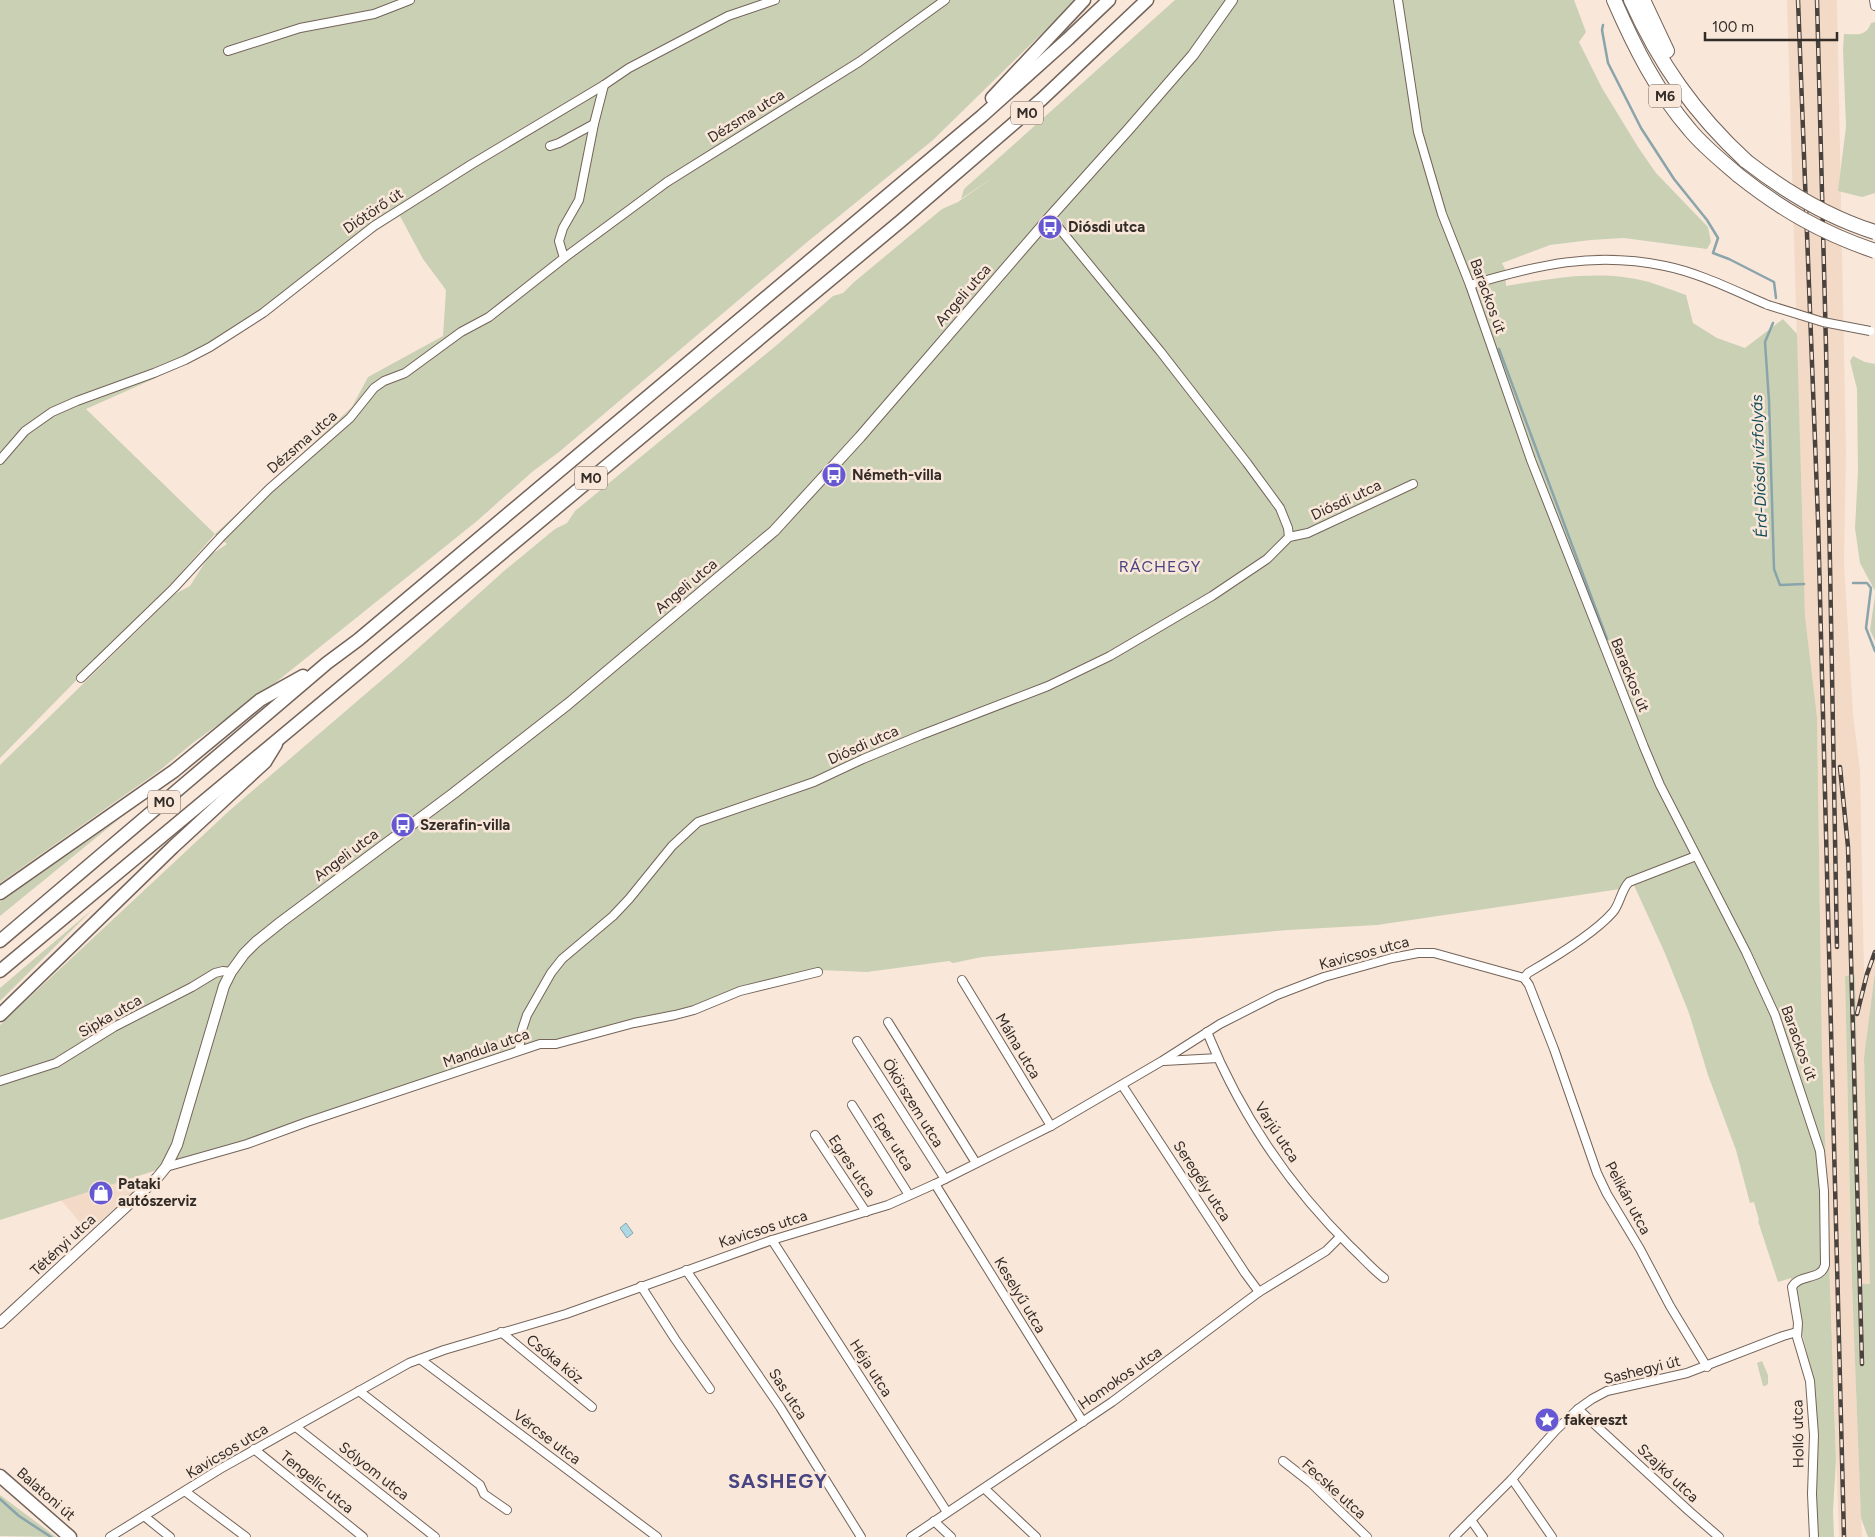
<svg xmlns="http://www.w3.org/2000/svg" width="1875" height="1537" font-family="Figtree,sans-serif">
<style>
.built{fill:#f2dac7}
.green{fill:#cad0b4;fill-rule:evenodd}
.water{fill:#aed8e3;stroke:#89a4ab}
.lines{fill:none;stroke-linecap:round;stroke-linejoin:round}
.stream{stroke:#89a4ab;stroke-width:2.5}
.minor-casing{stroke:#746459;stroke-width:10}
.tertiary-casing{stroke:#746459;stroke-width:12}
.primary-casing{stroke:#746459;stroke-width:15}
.trunk-casing{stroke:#746459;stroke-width:15}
.motorway-casing{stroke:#746459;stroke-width:16}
.minor{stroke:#fff;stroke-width:8}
.tertiary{stroke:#fff;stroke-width:10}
.primary{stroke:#fff;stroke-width:12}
.trunk{stroke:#fff;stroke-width:12}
.motorway{stroke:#fff;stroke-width:14}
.rail-casing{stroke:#4a423c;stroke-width:4.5}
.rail{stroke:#f9e7da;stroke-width:2.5;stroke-dasharray:8;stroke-linecap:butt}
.minor-bridge-casing{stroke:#746459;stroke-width:10;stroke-linecap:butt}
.motorway-bridge-casing{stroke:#746459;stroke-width:16;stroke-linecap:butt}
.minor-bridge{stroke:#fff;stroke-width:8}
.motorway-bridge{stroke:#fff;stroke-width:14}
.labels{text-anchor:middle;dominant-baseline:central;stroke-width:5;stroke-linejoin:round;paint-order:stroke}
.shield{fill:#f9e7da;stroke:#6e645d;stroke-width:1}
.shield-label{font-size:14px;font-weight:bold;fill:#332c27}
.street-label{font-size:15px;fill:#332c27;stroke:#f9e7da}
.poi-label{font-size:15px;font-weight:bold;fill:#332c27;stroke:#f9e7da;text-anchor:start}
.water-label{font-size:16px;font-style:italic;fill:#104d59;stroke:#f9e7da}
.neighbourhood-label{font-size:16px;letter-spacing:1px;fill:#474481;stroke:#f9e7da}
.district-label{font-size:20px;font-weight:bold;letter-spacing:1px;fill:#474481;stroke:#f9e7da}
</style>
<rect width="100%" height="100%" fill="#f9e7da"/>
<g class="built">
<path d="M1787,0H1837L1846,452L1844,562L1853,714L1860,770L1864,974L1875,949V972L1864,1057L1871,1284H1862L1855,976H1845L1852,1284L1862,1537H1839L1822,1053L1817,717L1805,616Z"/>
<path d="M135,1177L141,1185L88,1232L61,1200Z"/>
</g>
<g class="green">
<path d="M0,0H1076L933,140L806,243L559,452L532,472L477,521L270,687L194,742L159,771L0,883V765L175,594L190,586L209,556L227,544L215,534L172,583L0,758ZM400,216L423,259L446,290L443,336L368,377L352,407L215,534L86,409L187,364L210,351L280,305L332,259Z"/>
<path d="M1175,0H1574L1586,32L1579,42L1602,88L1638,147L1656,173L1708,227L1711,242L1707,249L1624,238L1591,240L1550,245L1502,263L1505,269L1506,286C1553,278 1602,269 1649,282C1662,286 1674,291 1686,295L1693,323L1717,338L1745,348L1783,319L1797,334L1805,616L1817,717L1822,1053L1836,1460L1833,1511L1834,1537H1815V1452L1819,1438L1812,1395L1814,1383L1803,1337L1800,1329L1791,1278L1778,1282L1758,1221L1759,1220L1754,1202L1750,1203L1736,1150L1708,1075L1689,1013L1664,951L1633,883L1620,889L1377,925L1288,930L982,957L953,963L949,961L867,972L819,970L755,988L694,1010L545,1043L176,1164L0,1220V1025L229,811L404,661L504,571L555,529L567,523L575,511L778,344L833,296L843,293L853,283L942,209L958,202L998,174L961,199L964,189Z"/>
<path d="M1875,22V193L1862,197L1838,191L1846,127L1843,49L1844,34C1857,34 1866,37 1871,23Z"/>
<path d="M1853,356L1865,362L1875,364V591L1860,563L1855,528L1858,471L1857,389L1850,361Z"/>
<path d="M1875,595V641L1870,630Z"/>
<path d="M119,819L0,916V902Z"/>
<path d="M93,909L0,1001V988Z"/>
<path d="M1875,972V1537H1868L1861,1518L1852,1284L1845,976L1855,975L1862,1284H1870L1864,1057Z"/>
<path d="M1762,1361L1768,1375V1384L1765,1386H1763L1757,1363Z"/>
<path d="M0,1495L56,1537L0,1536Z"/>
</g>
<path class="water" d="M626,1223L633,1233L627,1238L620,1228Z"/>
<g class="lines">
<g class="stream">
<path d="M1603,25L1602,30L1608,63L1641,128L1674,179L1707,220L1718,238L1713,253L1729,259L1774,282L1776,298"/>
<path d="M1773,323L1765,342L1769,401L1774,569L1780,585L1804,584"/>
<path d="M1499,349L1607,639"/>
<path d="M1853,583H1867L1871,588L1866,628L1875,651"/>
<path d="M0,1499L19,1516L51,1537"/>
</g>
<defs>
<g id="minor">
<path d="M1398,0L1418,132L1442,214L1470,285L1531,460L1644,747L1660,785L1746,952L1775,1015L1820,1151L1824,1191L1825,1265C1821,1281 1800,1273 1792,1287L1798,1323L1797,1337L1810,1381L1814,1435L1812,1494L1814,1537"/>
<path d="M1874,0L1875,6"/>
<path d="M228,51L300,28L374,14L410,0"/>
<path d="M550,146L559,143L594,124"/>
<path d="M1050,217L1160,351L1247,463L1280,508L1288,528L1289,537"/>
<path d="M564,258L667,182L859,62L945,0"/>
<path d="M1470,285C1537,265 1594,251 1665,266C1700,273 1735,291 1768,305"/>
<path d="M0,460L25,431L52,412L77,401L154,373L185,360L210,347L263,313L374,226L472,164L604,85L629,68L728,16L775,0"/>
<path d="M81,678L174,588L221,537L269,489L350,418L374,388L384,381L405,373L461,332L489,317L564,258L559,241L563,228L579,200L594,124L604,85"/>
<path d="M1524,978L1529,985L1554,1049L1597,1173L1607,1194L1640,1249L1670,1306L1707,1367"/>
<path d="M1524,978L1528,973C1552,959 1595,933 1613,912C1620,904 1621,890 1629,882L1696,856"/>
<path d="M962,980L1051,1126"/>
<path d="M888,1022L976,1163"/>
<path d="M1207,1032C1240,1113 1289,1186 1351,1247C1362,1257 1372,1269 1384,1278"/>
<path d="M857,1041L945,1179"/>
<path d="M519,1050L522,1030L527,1015L551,973L562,959L613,916L629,899L672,846L698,822L814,782L863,759L921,735L1048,686L1110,656L1212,596L1267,559L1289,537L1308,533L1413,484"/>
<path d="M1164,1061L1218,1058"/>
<path d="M0,1081L56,1063L114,1027L192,987L215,973L223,971L231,972"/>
<path d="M1122,1085L1245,1273L1259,1292"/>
<path d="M852,1105L909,1195"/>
<path d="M815,1135L866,1212"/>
<path d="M166,1167L247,1144L307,1122L540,1044H556L634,1023L675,1015L694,1010L740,991L818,972"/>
<path d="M935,1184L1083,1422"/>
<path d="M772,1240L947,1512"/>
<path d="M686,1270L780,1407L861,1537"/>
<path d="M641,1286L675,1339L710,1389"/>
<path d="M501,1332L592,1407"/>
<path d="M420,1359L657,1537"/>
<path d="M359,1391L480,1485L484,1494L507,1510"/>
<path d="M1578,1409L1689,1511L1719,1537"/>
<path d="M296,1427L435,1537"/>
<path d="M254,1449L363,1537"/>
<path d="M1283,1461L1311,1483L1367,1537"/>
<path d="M1512,1479L1552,1537"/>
<path d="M985,1489L1036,1537"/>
<path d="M186,1492L246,1537"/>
<path d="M144,1516L170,1537"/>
<path d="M1471,1520L1483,1537"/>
<path d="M934,1521L951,1537"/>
<path d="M110,1537L220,1469L409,1363L444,1350L566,1314L772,1240L888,1205L935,1184L1051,1126L1162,1061L1220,1024L1277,995L1324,977L1392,958L1418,953H1434L1524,978"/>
<path d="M911,1537L1112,1402L1259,1292L1326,1251L1340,1237"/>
<path d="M1454,1537L1512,1479L1556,1430L1578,1409L1592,1399L1607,1391L1687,1373L1783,1336L1797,1332"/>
</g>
<path id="tertiary" d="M0,1323L157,1178L166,1167L177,1145L224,986L231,972L244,954L256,942L281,922L454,793L568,704L774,531L860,437L1050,217L1128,130L1193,55L1232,0"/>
<path id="primary" d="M0,1476L70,1537"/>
<g id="trunk">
<path d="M992,98L1084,0"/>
<path d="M0,893L174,771L260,700L303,676"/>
<path d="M0,941L327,663L358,640L982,116L1068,39L1109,0"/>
<path d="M0,971L902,220L1042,99L1147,0"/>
<path d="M0,1015L173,847L265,762L276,744"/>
</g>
<g id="motorway">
<path d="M1614,0C1634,46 1657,92 1690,130C1704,147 1722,161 1738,175"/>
<path d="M1631,0C1659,63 1695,114 1746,161"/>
<path d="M1643,0L1667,51"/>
</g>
</defs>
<use href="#minor" class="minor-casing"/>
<use href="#tertiary" class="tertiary-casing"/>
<use href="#primary" class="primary-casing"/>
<use href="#trunk" class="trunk-casing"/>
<use href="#motorway" class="motorway-casing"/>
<use href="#minor" class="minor"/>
<use href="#tertiary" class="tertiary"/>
<use href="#primary" class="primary"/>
<use href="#trunk" class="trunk"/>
<use href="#motorway" class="motorway"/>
<defs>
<g id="rail">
<path d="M1798,0L1818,519L1844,1537"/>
<path d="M1817,0L1826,346L1837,947"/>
<path d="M1840,767L1848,847L1862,1364"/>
<path d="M1857,1014L1867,974L1875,952"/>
</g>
</defs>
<use href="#rail" class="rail-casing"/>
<use href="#rail" class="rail"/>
<defs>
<path id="minor-bridge" d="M1768,305L1823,322L1870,331"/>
<g id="motorway-bridge">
<path d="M1746,161C1786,192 1827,217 1875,232"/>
<path d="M1738,175C1782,210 1822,233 1875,251"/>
</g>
</defs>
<use href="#minor-bridge" class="minor-bridge-casing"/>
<use href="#motorway-bridge" class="motorway-bridge-casing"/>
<use href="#minor-bridge" class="minor-bridge"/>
<use href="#motorway-bridge" class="motorway-bridge"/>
</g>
<defs>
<symbol id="bus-disc" viewBox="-11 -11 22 22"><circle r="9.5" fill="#6558d2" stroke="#f9e7da"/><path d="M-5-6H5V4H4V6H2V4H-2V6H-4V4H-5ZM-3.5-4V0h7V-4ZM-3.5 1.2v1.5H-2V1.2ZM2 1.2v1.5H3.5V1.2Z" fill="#fff"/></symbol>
<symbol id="shop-disc" viewBox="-11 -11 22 22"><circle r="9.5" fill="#6558d2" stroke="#f9e7da"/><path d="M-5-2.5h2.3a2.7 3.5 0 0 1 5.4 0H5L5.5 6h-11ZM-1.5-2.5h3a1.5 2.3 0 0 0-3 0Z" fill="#fff"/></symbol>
<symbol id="sight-disc" viewBox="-11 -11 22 22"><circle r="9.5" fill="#6558d2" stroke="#f9e7da"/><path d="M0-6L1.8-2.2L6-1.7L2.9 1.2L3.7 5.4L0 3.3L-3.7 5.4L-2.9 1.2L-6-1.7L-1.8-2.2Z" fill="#fff"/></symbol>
</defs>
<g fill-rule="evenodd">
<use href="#bus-disc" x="1036" y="213" width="28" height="28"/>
<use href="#bus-disc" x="820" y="461" width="28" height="28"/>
<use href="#bus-disc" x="389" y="811" width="28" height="28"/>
<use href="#shop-disc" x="87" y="1179" width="28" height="28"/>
<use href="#sight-disc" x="1533" y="1406" width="28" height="28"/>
</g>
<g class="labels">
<g class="shield">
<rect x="1649" y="84.5" width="32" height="23" rx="4"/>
<rect x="1011" y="101.5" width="32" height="23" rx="4"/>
<rect x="575" y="466.5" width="32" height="23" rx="4"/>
<rect x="148" y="790.5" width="32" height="23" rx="4"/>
</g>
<g class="shield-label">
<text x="1665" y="96">M6</text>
<text x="1027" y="113">M0</text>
<text x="591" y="478">M0</text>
<text x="164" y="802">M0</text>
</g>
<g class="street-label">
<text transform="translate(746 116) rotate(-32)">Dézsma utca</text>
<text transform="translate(373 211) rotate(-34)">Diótörő út</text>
<text transform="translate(963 295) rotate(-49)">Angeli utca</text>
<text transform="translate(1488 296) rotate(70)">Barackos út</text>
<text transform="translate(302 442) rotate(-41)">Dézsma utca</text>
<text transform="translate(1346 500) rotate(-25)">Diósdi utca</text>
<text transform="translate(686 586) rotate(-40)">Angeli utca</text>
<text transform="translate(1630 675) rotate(68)">Barackos út</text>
<text transform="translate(863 745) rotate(-24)">Diósdi utca</text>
<text transform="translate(346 855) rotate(-37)">Angeli utca</text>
<text transform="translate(1364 953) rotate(-15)">Kavicsos utca</text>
<text transform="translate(110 1016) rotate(-30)">Sipka utca</text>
<text transform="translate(1799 1043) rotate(70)">Barackos út</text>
<text transform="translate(1018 1046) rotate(59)">Málna utca</text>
<text transform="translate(486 1048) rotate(-19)">Mandula utca</text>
<text transform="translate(913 1103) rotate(58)">Ökörszem utca</text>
<text transform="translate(1277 1132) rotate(57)">Varjú utca</text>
<text transform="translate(893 1142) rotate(58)">Eper utca</text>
<text transform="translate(852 1166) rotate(56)">Egres utca</text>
<text transform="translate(1202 1181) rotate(57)">Seregély utca</text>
<text transform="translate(1628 1198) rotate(62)">Pelikán utca</text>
<text transform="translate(763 1229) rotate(-18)">Kavicsos utca</text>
<text transform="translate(63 1245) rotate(-43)">Tétényi utca</text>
<text transform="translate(1020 1295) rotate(59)">Keselyű utca</text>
<text transform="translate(555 1359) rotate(39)">Csóka köz</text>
<text transform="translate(871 1368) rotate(57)">Héja utca</text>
<text transform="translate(1642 1370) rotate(-14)">Sashegyi út</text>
<text transform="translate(1120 1378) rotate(-35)">Homokos utca</text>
<text transform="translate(788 1394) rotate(57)">Sas utca</text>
<text transform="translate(1798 1434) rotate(-91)">Holló utca</text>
<text transform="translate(547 1437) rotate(37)">Vércse utca</text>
<text transform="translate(227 1451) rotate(-31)">Kavicsos utca</text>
<text transform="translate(374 1471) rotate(38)">Sólyom utca</text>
<text transform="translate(1668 1473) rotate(43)">Szajkó utca</text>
<text transform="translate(317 1482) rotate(39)">Tengelic utca</text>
<text transform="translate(1334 1489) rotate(42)">Fecske utca</text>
<text transform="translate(46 1494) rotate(41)">Balatoni út</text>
</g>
<g class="poi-label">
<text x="1068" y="227">Diósdi utca</text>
<text x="852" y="475">Németh-villa</text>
<text x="420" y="825">Szerafin-villa</text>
<text x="118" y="1184">Pataki<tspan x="118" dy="17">autószerviz</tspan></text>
<text x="1564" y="1420">fakereszt</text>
</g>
<g class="water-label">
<text transform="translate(1759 466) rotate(-92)">Érd-Diósdi vízfolyás</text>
</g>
<g class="neighbourhood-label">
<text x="1160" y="566">RÁCHEGY</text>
</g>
<g class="district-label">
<text x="778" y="1481">SASHEGY</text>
</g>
</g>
<path d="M1705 32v8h132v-8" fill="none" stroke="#332c27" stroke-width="2.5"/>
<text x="1712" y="32" font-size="15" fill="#332c27" stroke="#f9e7da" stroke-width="4" paint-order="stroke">100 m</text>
</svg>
